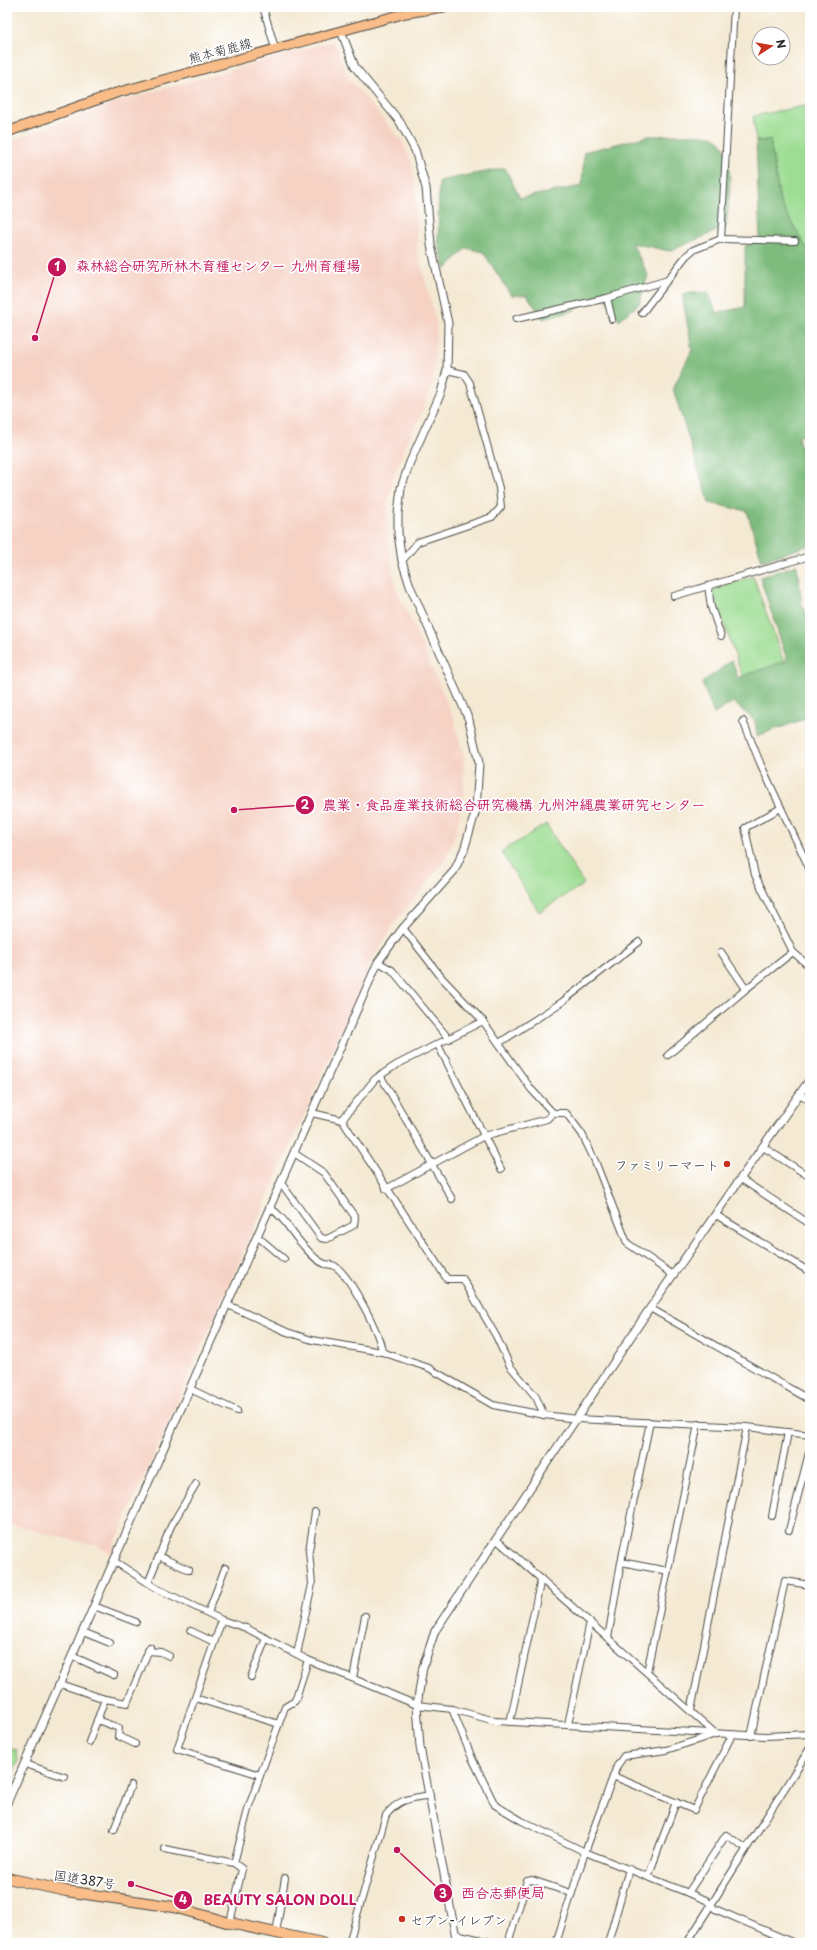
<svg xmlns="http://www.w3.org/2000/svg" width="817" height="1950" font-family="'Playpen Sans','Klee One',sans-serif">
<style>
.built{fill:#f6d2c5}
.green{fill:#9ddd93;stroke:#64845f}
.forest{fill:#7ebc7d;stroke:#547454}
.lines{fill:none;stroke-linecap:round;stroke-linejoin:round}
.minor-casing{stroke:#494844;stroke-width:8}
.tertiary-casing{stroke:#494844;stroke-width:9}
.primary-casing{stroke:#494844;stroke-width:11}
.trunk-casing{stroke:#494844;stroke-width:12}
.minor{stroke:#fff;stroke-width:6}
.tertiary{stroke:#fff;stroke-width:7}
.primary{stroke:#f8bd89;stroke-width:9}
.trunk{stroke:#f8bd89;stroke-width:10}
.poi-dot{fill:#c8321e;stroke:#fff;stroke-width:1.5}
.labels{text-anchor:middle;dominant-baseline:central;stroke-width:3.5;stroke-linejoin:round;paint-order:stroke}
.street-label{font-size:13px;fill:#2b2b2b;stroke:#fff}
.poi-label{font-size:13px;fill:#2b2b2b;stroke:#fff;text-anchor:end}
.leader{fill:none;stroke:#c2185b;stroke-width:1.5}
.callout-dot{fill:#c2185b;stroke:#fff;stroke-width:1.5}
.mark-label{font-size:12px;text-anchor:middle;font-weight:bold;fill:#fff}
.callout-label{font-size:14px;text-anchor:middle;font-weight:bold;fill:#c2185b;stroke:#fff;stroke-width:3.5;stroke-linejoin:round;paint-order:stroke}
</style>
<rect width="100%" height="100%" fill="#fff"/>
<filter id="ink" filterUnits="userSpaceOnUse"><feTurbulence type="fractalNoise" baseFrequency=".025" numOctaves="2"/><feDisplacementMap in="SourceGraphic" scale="8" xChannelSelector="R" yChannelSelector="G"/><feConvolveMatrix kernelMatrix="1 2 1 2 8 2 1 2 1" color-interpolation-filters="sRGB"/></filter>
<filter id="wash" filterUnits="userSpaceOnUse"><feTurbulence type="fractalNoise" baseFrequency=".012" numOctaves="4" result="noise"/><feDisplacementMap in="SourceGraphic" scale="16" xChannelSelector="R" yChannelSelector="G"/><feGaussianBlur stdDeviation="0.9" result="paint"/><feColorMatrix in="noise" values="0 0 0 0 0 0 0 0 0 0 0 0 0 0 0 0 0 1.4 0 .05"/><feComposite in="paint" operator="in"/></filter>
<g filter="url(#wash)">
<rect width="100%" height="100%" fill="#f4e9d3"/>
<path class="built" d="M334,41L349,79L402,141L412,164L416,190L417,250L437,325L435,356L433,381L423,410L404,449L392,481L388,505V536L391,563L396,587L454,719L464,757V790L457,829L445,860L394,924L373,959L110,1554L97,1546L7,1524V142L119,101Z"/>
<g class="green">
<path d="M810,105V254L780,202L770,140L756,141L753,116Z"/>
<path d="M753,576L785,665L744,680L712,590Z"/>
<path d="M546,824L584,884L539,912L501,852Z"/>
<path d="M7,1747L17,1750L18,1762L7,1786Z"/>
</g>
<g class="forest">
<path d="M649,136C665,136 696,133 711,136C739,143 728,206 726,227L670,251L632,243L648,275L639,304L619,320L607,299L596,296L573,311L543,319L527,295H511L483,252L466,248L446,269L438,243L439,181L505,168L520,198L582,186L584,152Z"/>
<path d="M770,140L780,202L810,254V433L798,437L810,485V545L762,561L747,511L709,503L673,389L692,350L682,294L708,292L717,313L745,307V246L760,240L756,141Z"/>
<path d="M797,565L802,605L810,622V717L757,736L755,721L733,702L714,714L702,683L732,660L738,678L787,660L760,577Z"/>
</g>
</g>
<g filter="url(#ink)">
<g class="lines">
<defs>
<g id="minor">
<path d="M263,7L275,48"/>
<path d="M721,239L795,241"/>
<path d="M607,298L612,319"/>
<path d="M642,313L686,256L693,250L721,239L734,7"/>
<path d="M516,319L607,298L668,280"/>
<path d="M402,561L418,542L492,517L501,507L499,488L470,383L464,374L447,370"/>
<path d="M708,586L711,607L721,636"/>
<path d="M674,596L810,556"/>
<path d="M743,721L761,765L810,870"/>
<path d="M781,808L745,828L755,875L793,952L810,967"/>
<path d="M403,928L442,978L483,1021L531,1089L553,1113H566L582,1134L595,1161L627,1243L673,1275"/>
<path d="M721,952L746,989"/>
<path d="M378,962L392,970L449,1039"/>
<path d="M499,1043L562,1002L639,942"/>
<path d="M438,1045L501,1169"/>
<path d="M668,1055L746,989L793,952"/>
<path d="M380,1075L452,1199"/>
<path d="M800,1094L810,1101"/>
<path d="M312,1113L342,1120L447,1279H463L496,1336L510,1366L536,1397L544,1415"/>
<path d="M342,1120L375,1079L396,1065L483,1021"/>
<path d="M763,1147L810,1177"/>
<path d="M741,1179L810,1224"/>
<path d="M281,1183L321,1238L327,1239L354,1225L355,1217L324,1173L294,1153"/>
<path d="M386,1189L484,1136L547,1119L553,1113"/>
<path d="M270,1208C284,1216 291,1233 302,1244C308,1251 316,1261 325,1264C329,1265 333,1264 336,1267C351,1278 380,1333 382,1352"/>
<path d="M716,1215L810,1272"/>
<path d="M258,1237L284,1259"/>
<path d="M228,1305L287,1332L312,1340L382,1352L429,1368L493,1405L544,1415L577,1419L747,1427L810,1435"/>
<path d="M650,1308L810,1400"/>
<path d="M190,1389L237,1411"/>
<path d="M772,1516L788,1432"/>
<path d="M789,1530L810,1449"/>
<path d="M497,1540L716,1734"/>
<path d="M159,1556L189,1570"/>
<path d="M114,1561L156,1588L222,1620L246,1628L308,1660L417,1705L452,1709L495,1721L765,1736L810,1734"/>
<path d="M621,1562L668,1571"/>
<path d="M148,1583L171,1526L196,1484"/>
<path d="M94,1606L136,1622"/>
<path d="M208,1613L225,1568"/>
<path d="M222,1620L177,1749L260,1775"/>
<path d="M191,1631L214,1642"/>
<path d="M83,1632L110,1643"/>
<path d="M608,1638L621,1562L650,1422"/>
<path d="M148,1651L161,1652L169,1656"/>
<path d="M297,1654L312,1584L309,1551L315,1512"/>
<path d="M72,1656L114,1675"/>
<path d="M647,1672L698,1424"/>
<path d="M251,1677L266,1638"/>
<path d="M353,1678L365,1616"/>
<path d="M60,1684L105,1699L127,1703L150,1647"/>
<path d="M195,1698L279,1724"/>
<path d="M452,1709L472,1758L495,1805L522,1821L585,1852L706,1900L715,1909L794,1943"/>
<path d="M691,1711L747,1427"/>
<path d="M97,1720L119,1728L118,1736L135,1744"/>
<path d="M510,1722L541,1579"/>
<path d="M568,1724L590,1622"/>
<path d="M751,1736L785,1581L810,1585"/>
<path d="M89,1742L105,1699"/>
<path d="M25,1764L65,1777"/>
<path d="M613,1776L694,1810L732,1735"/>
<path d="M114,1830L131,1785"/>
<path d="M165,1849L234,1863"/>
<path d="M648,1877L676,1802"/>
<path d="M688,1893L726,1835L746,1848"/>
<path d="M230,1923L242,1869L234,1863L249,1806L285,1707L295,1701L308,1660"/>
<path d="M276,1933L285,1878"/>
<path d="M456,1934L494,1943"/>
<path d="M349,1943L386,1815C400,1798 409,1799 430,1795"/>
<path d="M508,1943L527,1881L532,1880L571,1893"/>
<path d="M556,1943L585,1852L617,1766L624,1756L666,1750L713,1735"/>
<path d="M608,1943L629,1869"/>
<path d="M687,1943L810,1748"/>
</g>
<g id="tertiary">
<path d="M7,1803L378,962L403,928L454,871L464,850L476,810L479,763L469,720L410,586L402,561L398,534V514L401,488L410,462L441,393L447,370L448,323L431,245L426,188L415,150L400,122L355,67L341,31"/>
<path d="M457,1943L420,1747L417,1705L423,1667L435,1631L650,1308L810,1079"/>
</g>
<path id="primary" d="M7,132L116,93L406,13L444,7"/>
<path id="trunk" d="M7,1878L66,1891L174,1907L230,1923L322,1943"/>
</defs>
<use href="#minor" class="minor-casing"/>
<use href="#tertiary" class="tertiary-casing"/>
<use href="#primary" class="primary-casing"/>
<use href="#trunk" class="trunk-casing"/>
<use href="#minor" class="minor"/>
<use href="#tertiary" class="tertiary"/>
<use href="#primary" class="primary"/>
<use href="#trunk" class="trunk"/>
</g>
</g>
<g class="poi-dot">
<circle cx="727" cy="1164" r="4"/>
<circle cx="402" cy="1919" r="4"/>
</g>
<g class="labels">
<g class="street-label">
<text transform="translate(220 50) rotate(-15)">熊本菊鹿線</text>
<text transform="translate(85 1879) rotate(9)">国道387号</text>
</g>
<g class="poi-label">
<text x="719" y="1164">ファミリーマート</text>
<text x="410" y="1919" text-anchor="start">セブン-イレブン</text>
</g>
</g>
<path class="leader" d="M35 338L57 267M234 810L305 805M397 1850L443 1893M131 1884L183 1900"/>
<g class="callout-dot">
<circle cx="35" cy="338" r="4"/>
<circle cx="234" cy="810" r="4"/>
<circle cx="397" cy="1850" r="4"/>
<circle cx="131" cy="1884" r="4"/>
<circle cx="57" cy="267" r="10"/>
<circle cx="305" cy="805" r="10"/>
<circle cx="443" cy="1893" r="10"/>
<circle cx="183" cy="1900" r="10"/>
</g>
<g class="mark-label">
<text x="57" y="271">1</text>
<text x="305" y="809">2</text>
<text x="443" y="1898">3</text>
<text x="183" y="1904">4</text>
</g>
<g class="callout-label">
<text x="218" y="271">森林総合研究所林木育種センター 九州育種場</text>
<text x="514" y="810">農業・食品産業技術総合研究機構 九州沖縄農業研究センター</text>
<text x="503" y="1898">西合志郵便局</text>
<text x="280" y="1905">BEAUTY SALON DOLL</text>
</g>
<rect width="817" height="1950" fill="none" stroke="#fff" stroke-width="24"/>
<g transform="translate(771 46) rotate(78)"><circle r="19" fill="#ffffff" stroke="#aaaaaa"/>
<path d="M0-3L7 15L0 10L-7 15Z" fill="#c8321e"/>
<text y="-6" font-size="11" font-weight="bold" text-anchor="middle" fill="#2b2b2b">N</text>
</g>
</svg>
